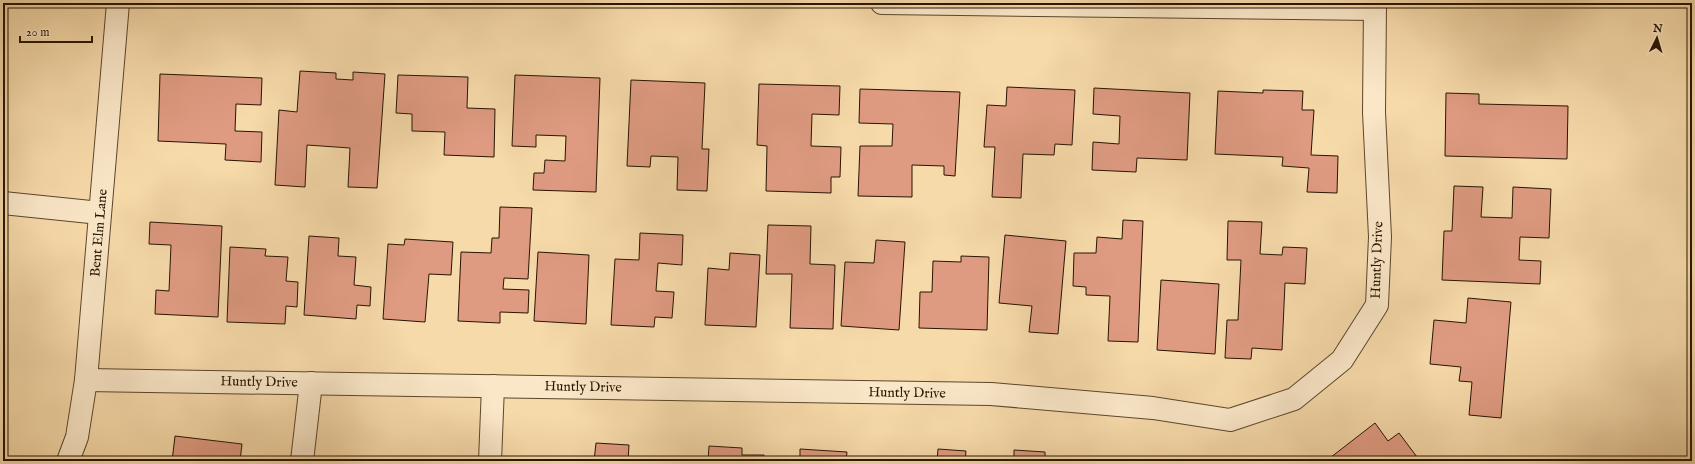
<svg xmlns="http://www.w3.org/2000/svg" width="1695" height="464" font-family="'IM FELL English',serif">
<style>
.building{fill:#df9b82;stroke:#281501}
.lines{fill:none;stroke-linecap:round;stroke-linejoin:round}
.minor-casing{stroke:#5c462b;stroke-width:24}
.minor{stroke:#fae7c8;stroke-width:22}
.labels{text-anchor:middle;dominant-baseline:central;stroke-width:3;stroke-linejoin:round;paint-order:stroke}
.street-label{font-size:14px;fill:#281501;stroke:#fae7c8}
</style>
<rect width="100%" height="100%" fill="#f7daaa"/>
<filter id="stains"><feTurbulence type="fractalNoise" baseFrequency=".005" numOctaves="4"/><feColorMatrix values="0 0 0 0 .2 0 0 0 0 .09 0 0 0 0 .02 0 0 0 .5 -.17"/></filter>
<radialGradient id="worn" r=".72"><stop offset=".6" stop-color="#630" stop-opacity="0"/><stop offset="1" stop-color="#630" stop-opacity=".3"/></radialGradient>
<g class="building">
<path d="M300,71L336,73V79L353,80V72L385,74L377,188L348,187L350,148L307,145L305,187L275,185L279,110L297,112Z"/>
<path d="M160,74L262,78L261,105L236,104L235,131L262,132L261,162L225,160L226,144L158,141Z"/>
<path d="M398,75L468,77L467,108L495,109L494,157L444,155L445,132L412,131V114L396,113Z"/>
<path d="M515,75L600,78L596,192L533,190L534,173H544L545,160L565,161L566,136L536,135V147L512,146Z"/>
<path d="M631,80L705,83L702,149H709L707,191L677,190L678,157L651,156L650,167L627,166Z"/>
<path d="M759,84L840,86L839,115L812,114L811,146L841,147L840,177H831V193L766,191L767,146L757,145Z"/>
<path d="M1007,87L1075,90L1072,145L1055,144L1054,155L1023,154L1021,198L992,197L995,147H984L987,105L1006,106Z"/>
<path d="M1094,88L1190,93L1187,160L1137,158L1136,172L1092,170L1093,142L1119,144L1120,116L1093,114Z"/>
<path d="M860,89L960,92L955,176L944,175V166L912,165V197L858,196L860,146H892L893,124L859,123Z"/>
<path d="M1263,90L1303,91L1302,110H1314L1311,155L1338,156L1337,193L1307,192L1309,168L1282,166L1283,157L1215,154L1218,91L1263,93Z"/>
<path d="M1446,93L1479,94V104L1568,106L1567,159L1445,156Z"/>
<path d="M1454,186L1483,187L1481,217L1512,218L1513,187L1551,189L1549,238L1520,237L1519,260L1541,261L1540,284L1442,280L1444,231H1452Z"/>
<path d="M500,207L532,208L528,279L504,278L503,289L529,290L528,313L500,312V323L458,321L461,252L491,253L492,238H499Z"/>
<path d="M1123,220L1143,221L1138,342L1108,341L1110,296L1086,295V287L1073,286L1074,253H1096L1097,237L1122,239Z"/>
<path d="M1228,221L1262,222L1260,254L1282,255L1283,247L1307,248L1305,284L1285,283L1282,350L1252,348L1251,359L1225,358L1227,320H1238L1241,260H1227Z"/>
<path d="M150,222L222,226L218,317L155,314L156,290L169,291L171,245L149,244Z"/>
<path d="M768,225L811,226L810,264L835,265L833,329L790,328L792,274H766Z"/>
<path d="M640,233L683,235L682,265L658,263L656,291L674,292L672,318L655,317L654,327L611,325L615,259L639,260Z"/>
<path d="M1005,235L1066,241L1058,334L1029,332L1032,306L999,303Z"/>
<path d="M309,236L339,238L338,256L356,257L354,285L371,287L370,306L357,305L356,319L304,315Z"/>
<path d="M405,239L453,242L451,275L429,274L425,322L383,319L388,244L404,245Z"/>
<path d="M876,240L905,242L899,330L841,326L845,262L874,263Z"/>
<path d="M230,247L266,249L265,256L288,257L286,281L298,282L297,307L286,306L285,324L227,322Z"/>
<path d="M538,252L589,255L586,324L534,321Z"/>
<path d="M730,253L760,255L756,327L705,325L708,268L729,270Z"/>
<path d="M961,256L989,257L987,330L919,328L920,292H932L933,261L961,262Z"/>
<path d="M1161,280L1219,284L1215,354L1157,350Z"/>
<path d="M1468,298L1511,302L1501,418L1469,415L1472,382L1459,381L1461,367L1430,364L1434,320L1466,323Z"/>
<path d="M1375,423L1388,441L1399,433L1420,461H1326Z"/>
<path d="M175,436L242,444L240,461H172Z"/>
<path d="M596,443L629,445L628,461H594Z"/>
<path d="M709,446L742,448V455H764V461H708Z"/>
<path d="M800,449L847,452L846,461H800Z"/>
<path d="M938,449L966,451L965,461H937Z"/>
<path d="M1014,450L1045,452V461H1014Z"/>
<path d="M881,459L925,461H881Z"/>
</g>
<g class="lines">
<defs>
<g id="minor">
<path d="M882,3L1375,9"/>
<path d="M3,203L100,213"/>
<path d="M86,380L991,394L1153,408L1230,420L1294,399L1342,360L1377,305L1380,237L1374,112L1375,3"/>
<path d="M68,461L77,437L86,380L118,3"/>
<path d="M302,461L311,383"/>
<path d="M490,461L493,386"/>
</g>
</defs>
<use href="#minor" class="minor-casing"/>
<use href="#minor" class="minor"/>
</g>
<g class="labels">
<g class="street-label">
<text transform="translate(99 233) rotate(-85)">Bent Elm Lane</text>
<text transform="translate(1377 260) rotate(-88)">Huntly Drive</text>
<text transform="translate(259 382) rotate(1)">Huntly Drive</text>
<text transform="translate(583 387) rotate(1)">Huntly Drive</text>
<text transform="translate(907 393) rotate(1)">Huntly Drive</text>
</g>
</g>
<rect width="1695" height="464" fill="none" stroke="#f7daaa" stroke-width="16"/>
<rect x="4" y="4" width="1687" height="456" fill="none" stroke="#281501" stroke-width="2"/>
<rect x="8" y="8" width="1679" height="448" fill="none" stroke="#281501"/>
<g transform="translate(1657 38) rotate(5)" stroke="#fae7c8" stroke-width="3" paint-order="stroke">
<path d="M0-3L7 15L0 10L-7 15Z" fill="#281501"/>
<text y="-6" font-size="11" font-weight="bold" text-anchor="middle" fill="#281501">N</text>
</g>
<path d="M20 36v6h72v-6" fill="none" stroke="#281501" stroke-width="2"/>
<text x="26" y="36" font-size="12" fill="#281501" stroke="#fae7c8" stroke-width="3" paint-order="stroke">20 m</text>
<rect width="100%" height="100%" filter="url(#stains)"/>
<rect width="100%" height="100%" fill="url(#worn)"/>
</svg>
